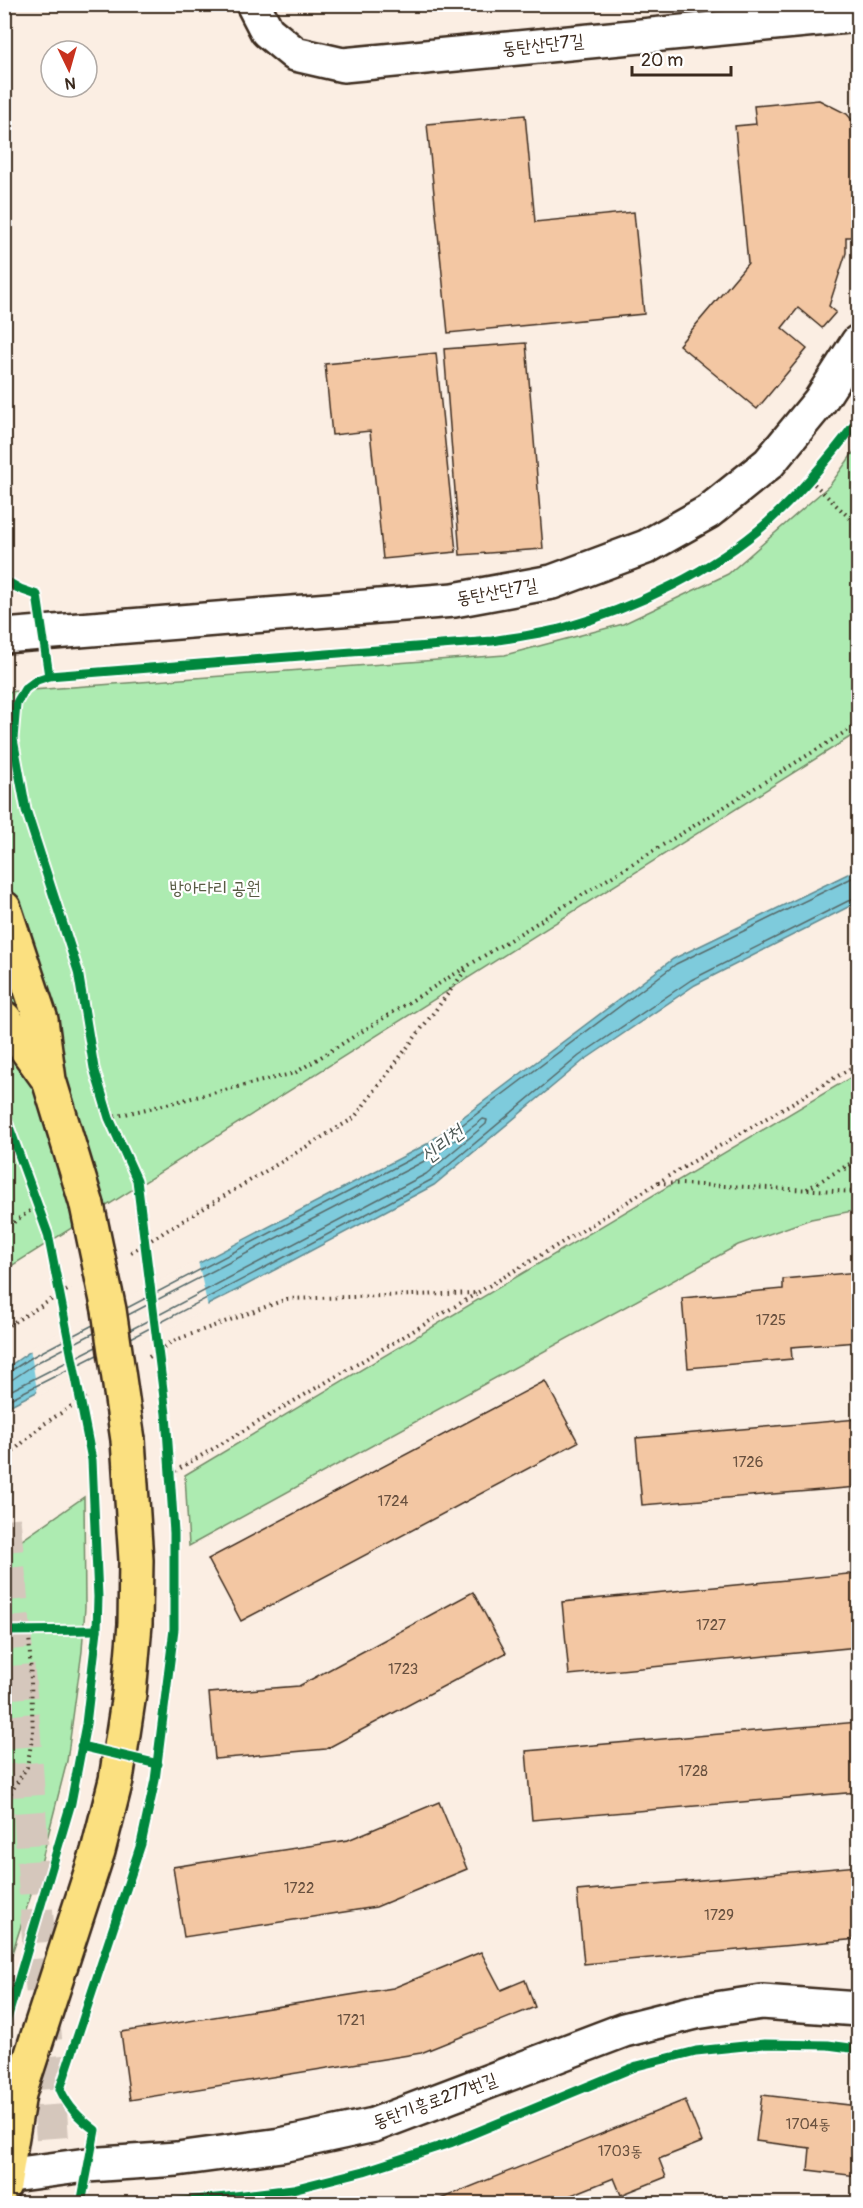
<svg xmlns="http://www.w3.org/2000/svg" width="863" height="2208" font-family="Pangolin,'Poor Story',sans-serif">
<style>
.green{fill:#adebb1;stroke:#748a68;stroke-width:1.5}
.water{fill:#7ecbdc;stroke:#638b90;stroke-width:1.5}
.pier{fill:#fbeee3}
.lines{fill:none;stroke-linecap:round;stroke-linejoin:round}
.shore{stroke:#566a6a;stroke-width:1.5}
.building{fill:#f3c7a3;stroke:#3b2a1e;stroke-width:1.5}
.highway-tunnel{stroke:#d5c7bc;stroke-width:33;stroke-dasharray:33 16;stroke-linecap:butt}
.minor-casing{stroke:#3b2a1e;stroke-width:38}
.major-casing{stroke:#3b2a1e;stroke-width:38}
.path{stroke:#3b2a1e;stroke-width:4;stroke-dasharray:1.5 4.5;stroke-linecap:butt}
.minor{stroke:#fff;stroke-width:33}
.major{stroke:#fbe080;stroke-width:33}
.major-bridge-casing{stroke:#3b2a1e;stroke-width:38;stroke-linecap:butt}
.major-bridge{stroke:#fbe080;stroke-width:33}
.cycleway-casing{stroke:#fff;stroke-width:13}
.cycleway{stroke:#00873e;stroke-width:9}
.labels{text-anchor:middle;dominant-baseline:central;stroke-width:4.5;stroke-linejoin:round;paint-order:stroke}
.number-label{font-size:15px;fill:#69513f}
.street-label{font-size:18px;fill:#3b2a1e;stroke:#fff}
.park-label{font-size:18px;fill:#585a43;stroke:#fff}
.water-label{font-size:20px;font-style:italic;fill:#4f5a57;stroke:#fff}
</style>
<rect width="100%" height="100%" fill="#fbeee3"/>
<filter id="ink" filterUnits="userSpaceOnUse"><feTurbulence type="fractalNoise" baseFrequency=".0167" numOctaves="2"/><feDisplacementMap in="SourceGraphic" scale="12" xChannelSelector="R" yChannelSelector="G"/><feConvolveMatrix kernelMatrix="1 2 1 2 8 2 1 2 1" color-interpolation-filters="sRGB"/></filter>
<g filter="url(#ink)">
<g class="green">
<path d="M858,446V732L5,1270V692L505,655L623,624L728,574L830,485Z"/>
<path d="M858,1073V1210L811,1219L738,1245L189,1546L185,1475Z"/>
<path d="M84,1497L85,1607L82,1651L67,1761L40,1867L5,1975V1552Z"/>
</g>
<path class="water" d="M858,869V902L695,985L583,1061L434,1185L239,1289L5,1408V1369L31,1351L427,1144L673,959Z"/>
<path class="pier" d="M198,1261L208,1308L38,1396L30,1348Z"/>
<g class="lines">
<g class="shore">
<path d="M127,1308L430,1149L676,964L858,875"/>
<path d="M128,1315L434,1156L483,1119L487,1120L486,1124L426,1174L130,1330"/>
<path d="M131,1338L431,1180L579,1056L691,980L854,898H858"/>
<path d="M4,1373L9,1372L34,1356L93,1325"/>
<path d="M4,1381L13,1379L38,1362L94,1333"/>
<path d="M4,1394L96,1347"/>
<path d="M4,1402L97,1355"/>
</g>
</g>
<g class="building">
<path d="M819,100L847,114L858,127V211H856L855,237H846V253L829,306L836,312L822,328L798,308L782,328L807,349L757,409L679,345L748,263L735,126L756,124L754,106Z"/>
<path d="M525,115L535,222L634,212L644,314L448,333L427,124Z"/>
<path d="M526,343L543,549L460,555L444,349Z"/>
<path d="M436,353L456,552L383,559L370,431L332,435L325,364Z"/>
<path d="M858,1272V1342L791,1347L792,1359L688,1368L682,1298L783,1289V1279Z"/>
<path d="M545,1381L578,1442L241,1621L208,1559Z"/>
<path d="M858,1419V1487L642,1505L636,1438Z"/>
<path d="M858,1573V1647L569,1675L562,1602Z"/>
<path d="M473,1592L506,1653L326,1749L215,1759L209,1693L299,1686Z"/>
<path d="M858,1722V1792L532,1820L526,1751Z"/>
<path d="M439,1802L467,1869L376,1907L184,1937L173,1867L348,1840Z"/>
<path d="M858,1866V1939L584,1964L577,1891Z"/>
<path d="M481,1952L501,1990L525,1980L535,2007L421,2053L130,2100L121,2032L393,1988Z"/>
<path d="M762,2095L858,2106L857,2176L808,2170L810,2148L756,2141Z"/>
<path d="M685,2100L702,2142L659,2159L666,2177L621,2195L614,2178L549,2204H428Z"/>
</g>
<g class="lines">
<path class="highway-tunnel" d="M4,1519L24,1731L57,2204"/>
<defs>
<g id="minor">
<path d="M253,4L267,31L295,54L343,65L858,15"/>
<path d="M4,636L454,600L552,582L646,547L708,512L769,463L820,401L858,342"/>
<path d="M4,2176L87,2165L177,2159L281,2145L374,2125L624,2030L696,2012L762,2002L858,2009"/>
</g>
<g id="major">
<path d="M4,908L41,1020L49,1080L87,1205"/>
<path d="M4,1018L48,1079"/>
<path d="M4,2185L19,2094L98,1851L116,1780L129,1694L135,1624L136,1560L128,1440"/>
</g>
</defs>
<use href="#minor" class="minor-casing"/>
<use href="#major" class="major-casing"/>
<g class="path">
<path d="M810,480L858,526"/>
<path d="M109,1118L295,1073L858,724"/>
<path d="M845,1169L858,1166"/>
<path d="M658,1183L858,1192"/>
<path d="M807,1189L858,1159"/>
<path d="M4,1229L37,1206"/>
<path d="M131,1252L354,1118L468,967"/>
<path d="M4,1328L71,1288"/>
<path d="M149,1357L173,1341L287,1299L477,1293L588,1227L657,1183L858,1064"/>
<path d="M4,1459L44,1424L87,1396"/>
<path d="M170,1474L476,1294"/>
<path d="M4,1803L27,1767L33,1733L29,1631"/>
</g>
<use href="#minor" class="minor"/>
<use href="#major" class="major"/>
<defs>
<path id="major-bridge" d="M87,1205L109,1310L128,1440"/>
</defs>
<use href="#major-bridge" class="major-bridge-casing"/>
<use href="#major-bridge" class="major-bridge"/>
<defs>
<g id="cycleway">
<path d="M4,580L20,589L37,595L49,676"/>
<path d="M4,1113L48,1234L92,1460L98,1597L97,1630L86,1724L71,1803L4,2029"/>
<path d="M4,1631L97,1630"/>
<path d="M81,1746L158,1764"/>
<path d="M81,2204L95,2130C79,2118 68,2107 60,2089L141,1844L155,1780L174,1629V1533L166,1414L137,1180L109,1118L94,1068L78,971L26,810L13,739L16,704L25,689L37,680L49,676L492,641C516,637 540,634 563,628C633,609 714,570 768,522C802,491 831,456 858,420"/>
<path d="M151,2204L227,2197L293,2189L364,2171L450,2143L637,2066L696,2051L764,2044L828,2045L858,2049"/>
</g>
</defs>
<use href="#cycleway" class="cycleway-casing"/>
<use href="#cycleway" class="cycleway"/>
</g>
</g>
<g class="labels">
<g class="number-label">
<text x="771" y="1320">1725</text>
<text x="748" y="1462">1726</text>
<text x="393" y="1501">1724</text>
<text x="711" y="1625">1727</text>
<text x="403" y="1669">1723</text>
<text x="693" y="1771">1728</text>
<text x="299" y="1888">1722</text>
<text x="719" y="1915">1729</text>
<text x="351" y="2020">1721</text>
<text x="808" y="2124">1704동</text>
<text x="620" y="2151">1703동</text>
</g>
<g class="street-label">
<text transform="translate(543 45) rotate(-6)">동탄산단7길</text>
<text transform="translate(497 592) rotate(-10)">동탄산단7길</text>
<text transform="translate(435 2101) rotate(-20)">동탄기흥로277번길</text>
</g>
<g class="park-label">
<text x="215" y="888">방아다리 공원</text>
</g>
<g class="water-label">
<text transform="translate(442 1144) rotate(-38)">신리천</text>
</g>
</g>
<rect width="863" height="2208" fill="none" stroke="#fff" stroke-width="24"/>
<rect x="12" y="12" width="839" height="2184" fill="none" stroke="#3b2a1e" stroke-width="2" filter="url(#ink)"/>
<g transform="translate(69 69) rotate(175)"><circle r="28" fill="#ffffff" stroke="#b1aaa5" stroke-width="1.5"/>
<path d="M0-4.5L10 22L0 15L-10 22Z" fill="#c8321e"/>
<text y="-9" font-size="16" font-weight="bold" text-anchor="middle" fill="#3b2a1e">N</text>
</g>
<path d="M632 66v9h99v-9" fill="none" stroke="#3b2a1e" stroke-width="3"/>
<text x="641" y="66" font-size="18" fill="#3b2a1e" stroke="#ffffff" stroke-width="4.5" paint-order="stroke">20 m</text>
</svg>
